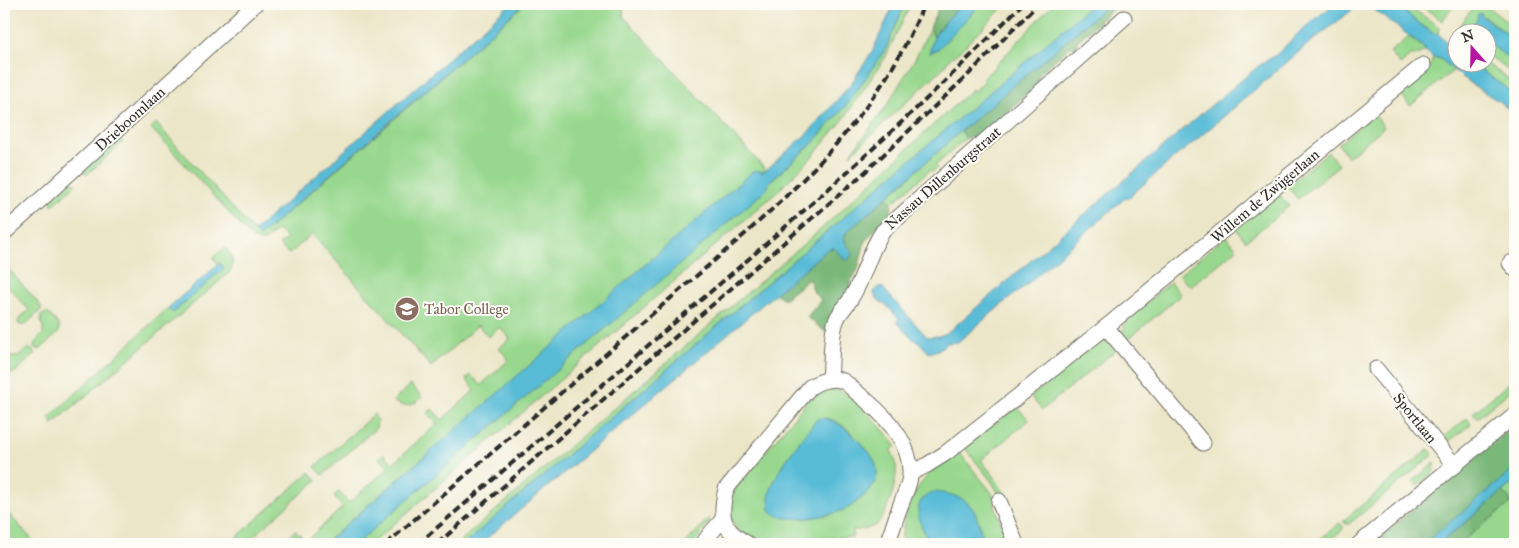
<svg xmlns="http://www.w3.org/2000/svg" width="1519" height="548" font-family="'IM FELL Great Primer',serif">
<style>
.green{fill:#98d88e;stroke:#62825c;fill-rule:evenodd}
.forest{fill:#7ab879;stroke:#527252}
.water{fill:#59bcd7;stroke:#427481}
.lines{fill:none;stroke-linecap:round;stroke-linejoin:round}
.street-casing{stroke:#6f6c62;stroke-width:17}
.street{stroke:#fff;stroke-width:15}
.rail{stroke:#2b2b2b;stroke-width:4;stroke-dasharray:8 4;stroke-linecap:butt}
.labels{text-anchor:middle;dominant-baseline:central;stroke-width:4;stroke-linejoin:round;paint-order:stroke}
.street-label{font-size:15px;fill:#2b2b2b;stroke:#fdfcf7}
.education-label{font-size:15px;fill:#785e54;stroke:#fdfcf7;text-anchor:start}
</style>
<rect width="100%" height="100%" fill="#fdfcf7"/>
<filter id="ink" filterUnits="userSpaceOnUse"><feTurbulence type="fractalNoise" baseFrequency=".02" numOctaves="2"/><feDisplacementMap in="SourceGraphic" scale="10" xChannelSelector="R" yChannelSelector="G"/><feConvolveMatrix kernelMatrix="1 2 1 2 8 2 1 2 1" color-interpolation-filters="sRGB"/></filter>
<filter id="wash" filterUnits="userSpaceOnUse"><feTurbulence type="fractalNoise" baseFrequency=".0096" numOctaves="4" result="noise"/><feDisplacementMap in="SourceGraphic" scale="20" xChannelSelector="R" yChannelSelector="G"/><feGaussianBlur stdDeviation="1.12" result="paint"/><feColorMatrix in="noise" values="0 0 0 0 0 0 0 0 0 0 0 0 0 0 0 0 0 1.4 0 .05"/><feComposite in="paint" operator="in"/></filter>
<g filter="url(#wash)">
<rect width="100%" height="100%" fill="#ece6c8"/>
<g class="green">
<path d="M524,4H624L623,16L766,170L762,172L404,474L324,544H297L289,536L295,530L306,541L343,507L334,496L339,492L349,503L388,468L379,458L384,454L393,463L437,424L427,413L432,409L442,420L475,390L466,379L471,375L481,385L509,360L499,348L510,339L500,327L488,337L478,325L431,367L312,234L289,254L279,245L287,239L278,230L263,242L252,238L151,128L156,123L259,237L381,131Z"/>
<path d="M905,4H911L885,58L843,120L811,158L777,192L371,544H356L766,189L770,181L810,146L850,101L886,48Z"/>
<path d="M981,4H1006L960,51L947,61L945,66L849,156L886,107L916,57L930,28L934,37L930,53L938,49Z"/>
<path d="M1053,4H1092L1022,65L897,171L464,544H457L820,230L972,89L974,91L984,82L982,80Z"/>
<path d="M1394,4H1406L1439,27L1438,34H1434Z"/>
<path d="M1419,4H1455L1442,21Z"/>
<path d="M1476,4H1487L1486,6L1515,28V40L1485,17L1479,19L1473,31L1474,32H1459L1457,31L1466,17Z"/>
<path d="M1409,37L1424,48L1425,51L1415,56L1413,54L1400,65L1390,52Z"/>
<path d="M1487,42L1515,63V76L1487,54Z"/>
<path d="M1433,57L1439,58L1454,70L1410,106L1403,97L1402,92C1414,82 1430,73 1433,57Z"/>
<path d="M1472,63H1486L1515,84V95Z"/>
<path d="M1374,114L1384,127L1348,157L1338,144Z"/>
<path d="M961,131L966,138L935,166L937,168L933,172L930,170L892,203L887,197Z"/>
<path d="M119,138L123,142L86,175L83,171Z"/>
<path d="M1328,152L1339,165L1298,199L1287,186Z"/>
<path d="M72,181L76,184L53,205L50,201Z"/>
<path d="M1278,193L1289,206L1246,241L1235,228Z"/>
<path d="M1226,236L1237,249L1190,287L1179,275Z"/>
<path d="M225,247C232,255 235,263 230,272L53,424L49,418L168,308L173,313L224,268L220,263L218,264L213,258Z"/>
<path d="M4,264L41,306V310L24,326L18,324L19,319L29,310L4,282Z"/>
<path d="M1170,282L1181,295L1127,340L1123,332L1125,321Z"/>
<path d="M48,313L59,325V332L41,349H36L34,347L35,342L43,334V327L41,323V316L44,314Z"/>
<path d="M1101,341L1110,343L1116,350L1042,410L1031,397L1096,343Z"/>
<path d="M27,349H31L34,352V355L14,373H7L4,369V354H7L9,357H18Z"/>
<path d="M1515,378V387L1477,418L1473,413Z"/>
<path d="M411,385L422,397C413,406 404,409 393,401Z"/>
<path d="M830,388L849,395L855,400L889,436L896,446L891,451C894,456 896,460 896,466C898,479 887,517 876,525C869,529 861,530 853,530V537L761,539C733,537 724,515 734,490L810,398L815,393ZM817,419C821,419 826,419 830,419C843,422 859,441 868,451L870,490L857,502L848,508L809,518L783,517L776,479L784,464Z"/>
<path d="M1017,407L1029,420L981,460L994,476L1008,499L1001,498L992,482L965,448V446Z"/>
<path d="M374,414L377,421L376,428L323,475L315,467Z"/>
<path d="M1467,418L1471,424L1447,443L1443,438Z"/>
<path d="M1429,449L1433,455L1349,524H1346L1343,521Z"/>
<path d="M959,452L992,493L996,501L994,503L1008,544H983L979,522L926,537L931,544H902C901,517 913,489 933,470C941,463 951,458 959,452Z"/>
<path d="M1436,462L1433,473L1417,486L1413,481Z"/>
<path d="M310,472L317,480L245,544H229Z"/>
<path d="M1515,481V544H1440Z"/>
<path d="M6,511L36,544H4V514Z"/>
<path d="M709,518L710,521L693,544H685Z"/>
<path d="M1340,523L1343,527V529L1325,544H1314Z"/>
</g>
<g class="forest">
<path d="M940,4H962L943,24L934,37L930,28Z"/>
<path d="M1109,4H1117L1122,9L1120,11L1115,7L1076,42L1079,45L1074,48L1071,46L1039,74L1037,85L978,137L966,138L961,131Z"/>
<path d="M887,197L892,203L891,214L880,223L867,239L864,245L858,269L850,283V287L840,305L830,314L828,334L807,317L821,300L814,293L809,279L784,299L775,293L828,249L834,248L835,249L846,244L844,238L847,232Z"/>
<path d="M1515,425V469L1423,544H1374L1375,541Z"/>
<path d="M1502,492L1509,498L1511,503L1459,544H1439Z"/>
</g>
<g class="water">
<path d="M510,4H524L260,236H258L255,232V230Z"/>
<path d="M894,4H905L886,48L850,101L810,146L770,181L767,189L356,544H324L753,171L758,170L762,172L766,170L810,131L851,84L873,50Z"/>
<path d="M962,4H981L938,49L929,53L934,37L943,24Z"/>
<path d="M1092,4H1109L961,131L847,232C840,241 849,246 853,253L849,259L846,261L834,248L828,249L480,544H464L897,171L1022,65Z"/>
<path d="M1334,4H1394L1428,30L1434,34L1437,33C1444,39 1449,45 1456,51V62L1472,63L1515,95V114L1498,101L1470,83L1439,58H1434L1424,50V47L1372,8L1361,5L1356,7L1307,45L1187,148L1181,152L1128,198H1125L1035,277L1029,283L1006,301L958,342L947,343L938,350L929,353L919,342L913,339L897,322L899,319L886,305L879,301L874,294V291L881,286L927,337L939,336L948,332L1201,114L1261,64L1276,55L1303,29Z"/>
<path d="M1481,13L1482,16L1515,40V63L1487,42L1486,32H1474L1473,25L1478,18L1477,15Z"/>
<path d="M220,263L224,268L173,313L168,308Z"/>
<path d="M824,418C838,421 849,431 859,441C866,449 876,458 877,470C878,480 872,487 866,494C860,499 855,504 848,508C833,516 791,523 776,515C776,515 771,511 770,510C770,507 769,502 769,498C772,474 800,442 814,423L817,419Z"/>
<path d="M1515,469V481L1439,544H1423Z"/>
<path d="M936,492C974,497 977,510 983,544H931C924,533 912,511 922,500C926,495 931,494 936,492Z"/>
</g>
</g>
<g filter="url(#ink)">
<g class="lines">
<defs>
<g id="street">
<path d="M4,233L255,4"/>
<path d="M1510,263L1515,269"/>
<path d="M1106,327L1203,443"/>
<path d="M1376,369L1455,466"/>
<path d="M830,379C832,361 830,337 836,321C839,312 847,306 851,298C865,277 868,252 883,231L1124,18"/>
<path d="M911,473L927,465L946,453L1106,327L1423,65"/>
<path d="M999,501L1016,544"/>
<path d="M703,544L709,535L723,519"/>
<path d="M748,544C722,530 719,517 726,489L810,387C820,381 832,377 843,381C847,383 852,388 855,391C879,410 910,438 910,471C911,482 905,493 901,504C896,517 892,531 887,544"/>
<path d="M1359,544L1515,415"/>
</g>
</defs>
<use href="#street" class="street-casing"/>
<use href="#street" class="street"/>
<g class="rail">
<path d="M386,544L745,234C820,167 886,99 924,4"/>
<path d="M418,544C515,461 611,377 708,294C816,201 923,107 1022,4"/>
<path d="M437,544L864,173L969,74L1038,4"/>
</g>
</g>
</g>
<defs>
<symbol id="school-disc" viewBox="-11 -11 22 22"><circle r="9.5" fill="#8d6e63" stroke="#fdfcf7"/><path d="M0-5L7-2L0 1L-7-2ZM-4 1L0 2.5L4 1V4Q0 6-4 4Z" fill="#fff"/></symbol>
</defs>
<g fill-rule="evenodd">
<use href="#school-disc" x="393" y="295" width="28" height="28"/>
</g>
<g class="labels">
<g class="street-label">
<text transform="translate(130 119) rotate(-42)">Drieboomlaan</text>
<text transform="translate(943 178) rotate(-41)">Nassau Dillenburgstraat</text>
<text transform="translate(1265 196) rotate(-40)">Willem de Zwijgerlaan</text>
<text transform="translate(1415 418) rotate(51)">Sportlaan</text>
</g>
<g class="education-label">
<text x="424" y="309">Tabor College</text>
</g>
</g>
<rect width="1519" height="548" fill="none" stroke="#fdfcf7" stroke-width="20"/>
<g transform="translate(1472 48) rotate(340)"><circle r="24" fill="#fdfcf7" stroke="#a9a8a5"/>
<path d="M0-4L9 19L0 12L-9 19Z" fill="#b5179e"/>
<text y="-8" font-size="14" font-weight="bold" text-anchor="middle" fill="#2b2b2b">N</text>
</g>
</svg>
